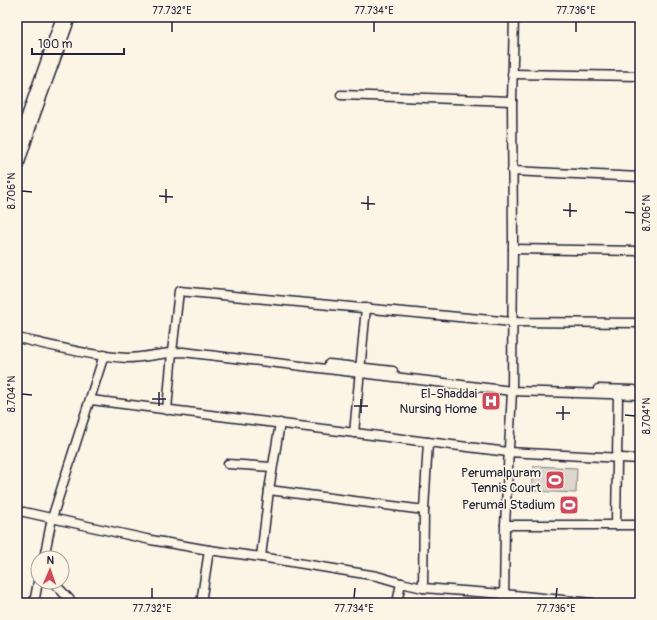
<svg xmlns="http://www.w3.org/2000/svg" width="657" height="620" font-family="Pangolin,sans-serif">
<style>
.green{fill:#dcd6cc;stroke:#7f7c84}
.lines{fill:none;stroke-linecap:round;stroke-linejoin:round}
.minor-casing{stroke:#22223b;stroke-width:11}
.major-casing{stroke:#22223b;stroke-width:13}
.minor{stroke:#fcf5e5;stroke-width:8}
.major{stroke:#fcf5e5;stroke-width:10}
.ticks{fill:none;stroke:#22223b;stroke-width:1.5}
.labels{text-anchor:middle;dominant-baseline:central;stroke-width:3.5;stroke-linejoin:round;paint-order:stroke}
.poi-label{font-size:13px;fill:#22223b;stroke:#fcf5e5;text-anchor:end}
.neatline{fill:none;stroke:#22223b;stroke-width:1.5}
.ticks-label{font-size:10px;text-anchor:middle;fill:#22223b}
</style>
<rect width="100%" height="100%" fill="#fcf5e5"/>
<filter id="ink" filterUnits="userSpaceOnUse"><feTurbulence type="fractalNoise" baseFrequency=".025" numOctaves="2"/><feDisplacementMap in="SourceGraphic" scale="8" xChannelSelector="R" yChannelSelector="G"/><feConvolveMatrix kernelMatrix="1 2 1 2 8 2 1 2 1" color-interpolation-filters="sRGB"/></filter>
<g filter="url(#ink)">
<path class="green" d="M534,466L577,468L576,493L532,491Z"/>
<g class="lines">
<defs>
<g id="minor">
<path d="M512,74L640,76"/>
<path d="M341,95L512,101"/>
<path d="M512,171L640,177"/>
<path d="M513,249L640,251"/>
<path d="M17,338C53,346 90,356 127,358C146,358 164,352 183,352L512,391L640,395"/>
<path d="M329,364L393,371"/>
<path d="M598,389L634,390"/>
<path d="M91,400L508,452L640,459"/>
<path d="M167,410L172,352L179,291L512,322L640,323"/>
<path d="M354,433L366,308"/>
<path d="M228,464L272,467"/>
<path d="M269,490L424,510"/>
<path d="M17,512H24L151,540L209,550"/>
<path d="M505,525H640"/>
<path d="M616,525L618,395"/>
<path d="M261,557L269,490L280,423"/>
<path d="M44,558L52,518L104,355"/>
<path d="M53,582L73,603"/>
<path d="M423,588L424,510L428,442"/>
<path d="M34,603L38,582"/>
<path d="M201,603L209,550L261,557L377,576L401,583L423,588L504,594L592,603"/>
<path d="M397,603L401,583"/>
<path d="M504,603L505,525L512,391L513,239L512,101L514,17"/>
</g>
<g id="major">
<path d="M17,145L62,17"/>
<path d="M17,169L33,119L70,17"/>
</g>
</defs>
<use href="#minor" class="minor-casing"/>
<use href="#major" class="major-casing"/>
<use href="#minor" class="minor"/>
<use href="#major" class="major"/>
</g>
</g>
<path class="ticks" d="M172,32V22M374,32V22M576,32V22M22,191L32,192M159,196L173,197M166,203V189M361,203L375,204M368,210V196M563,210L577,211M625,212L635,213M570,217V203M22,394L32,395M152,399H166M159,406V392M354,406H368M361,413V399M556,413H570M625,415L635,416M563,420V406M152,598V588M354,598L355,588M556,598L557,588"/>
<defs>
<symbol id="hospital-square" viewBox="-11 -11 22 22"><rect x="-9" y="-9" width="18" height="18" rx="4" fill="#d1495b" stroke="#fcf5e5"/><path d="M-5-5h3v3.5h4V-5h3V5h-3V1.5h-4V5h-3Z" fill="#fff"/></symbol>
<symbol id="stadium-square" viewBox="-11 -11 22 22"><rect x="-9" y="-9" width="18" height="18" rx="4" fill="#d1495b" stroke="#fcf5e5"/><path d="M0-5a6.5 5 0 1 0 0 10a6.5 5 0 1 0 0-10ZM-3.5-1.8h7v3.6h-7Z" fill="#fff"/></symbol>
</defs>
<g fill-rule="evenodd">
<use href="#hospital-square" x="480" y="390" width="22" height="22"/>
<use href="#stadium-square" x="544" y="469" width="22" height="22"/>
<use href="#stadium-square" x="558" y="494" width="22" height="22"/>
</g>
<g class="labels">
<g class="poi-label">
<text x="477" y="394">El-Shaddai<tspan x="477" dy="15">Nursing Home</tspan></text>
<text x="541" y="473">Perumalpuram<tspan x="541" dy="15">Tennis Court</tspan></text>
<text x="555" y="505">Perumal Stadium</text>
</g>
</g>
<rect width="657" height="620" fill="none" stroke="#fcf5e5" stroke-width="44"/>
<g transform="translate(50 570) rotate(2)"><circle r="19" fill="#fcf5e5" stroke="#a5a1a1"/>
<path d="M0-3L7 15L0 10L-7 15Z" fill="#d1495b"/>
<text y="-6" font-size="11" font-weight="bold" text-anchor="middle" fill="#22223b">N</text>
</g>
<path d="M32 48v6h92v-6" fill="none" stroke="#22223b" stroke-width="2"/>
<text x="38" y="48" font-size="12" fill="#22223b" stroke="#fcf5e5" stroke-width="3" paint-order="stroke">100 m</text>
<rect x="22" y="22" width="613" height="576" class="neatline"/>
<g class="ticks-label">
<text x="172" y="14">77.732°E</text>
<text x="374" y="14">77.734°E</text>
<text x="576" y="14">77.736°E</text>
<text transform="translate(11 191) rotate(-90)" y="4">8.706°N</text>
<text transform="translate(646 213) rotate(-90)" y="4">8.706°N</text>
<text transform="translate(11 394) rotate(-90)" y="4">8.704°N</text>
<text transform="translate(646 416) rotate(-90)" y="4">8.704°N</text>
<text x="152" y="612">77.732°E</text>
<text x="354" y="612">77.734°E</text>
<text x="556" y="612">77.736°E</text>
</g>
</svg>
